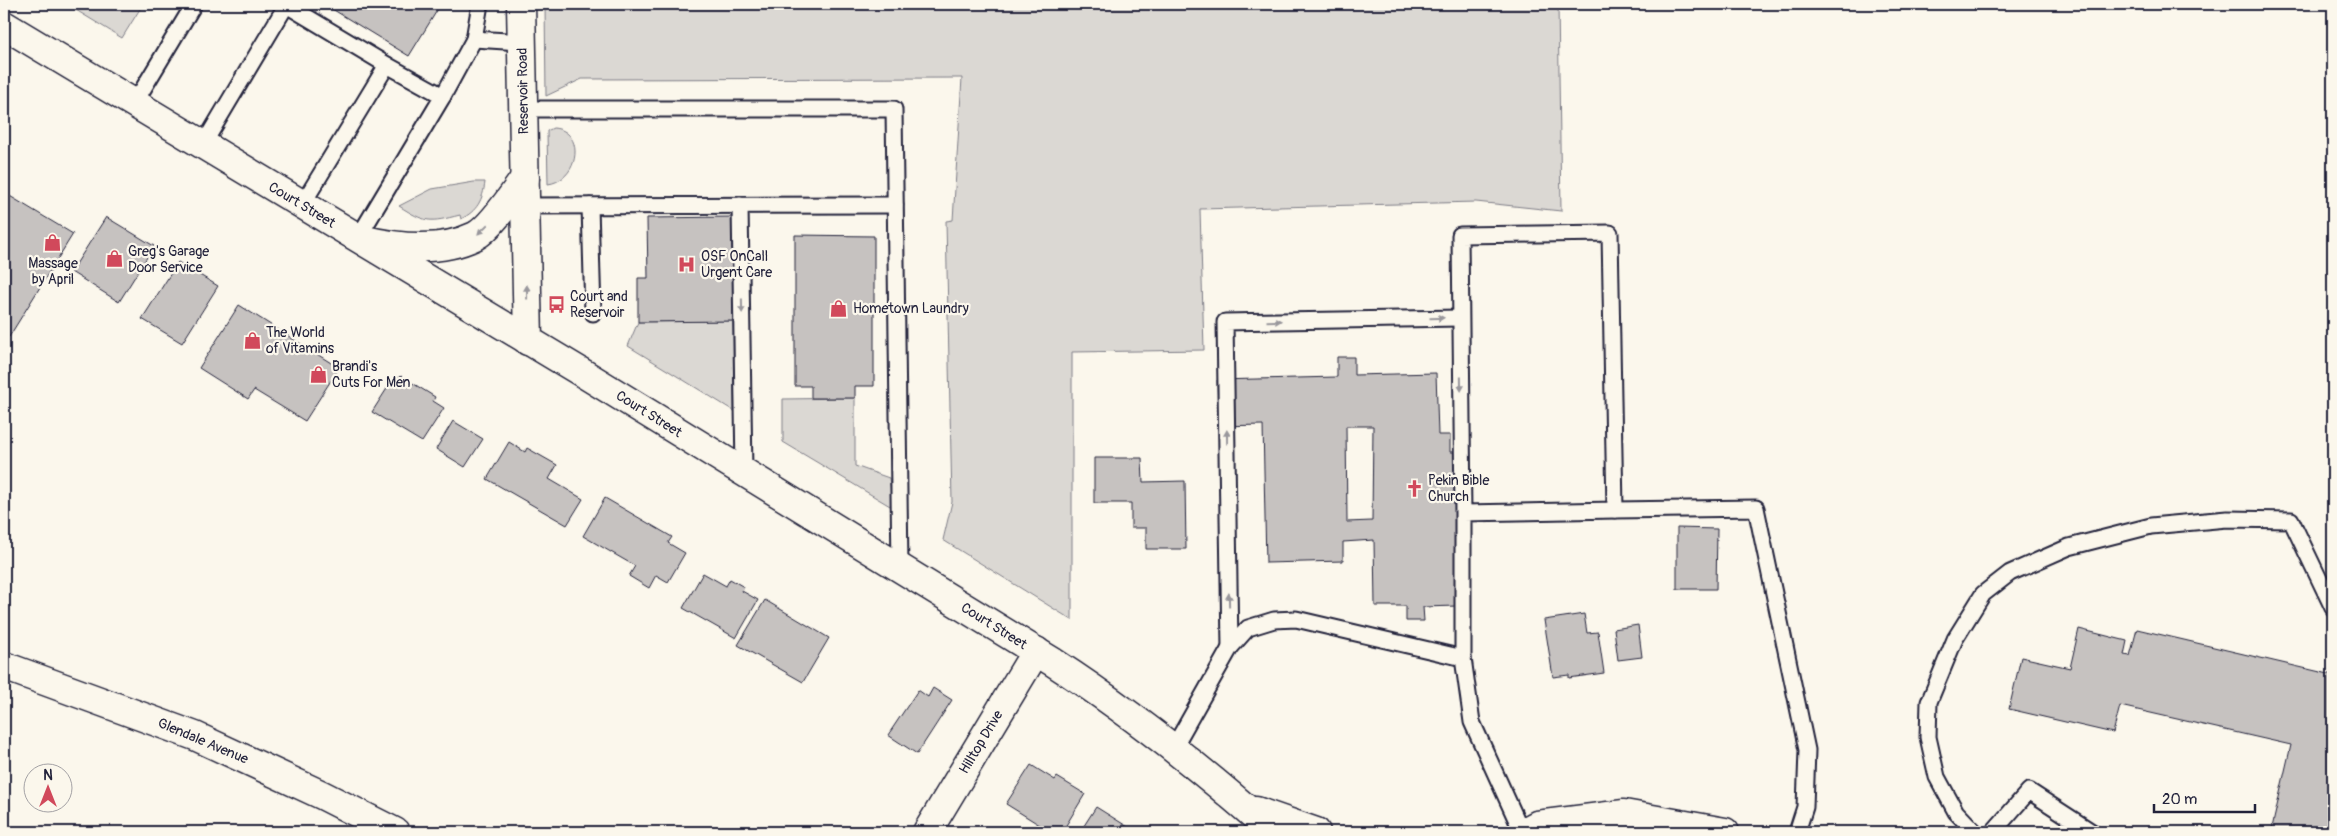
<svg xmlns="http://www.w3.org/2000/svg" width="2337" height="836" font-family="Pangolin,sans-serif">
<style>
.green{fill:#dbd8d3;stroke:#7e7d87}
.building{fill:#c6c2c0;stroke:#22223b;fill-rule:evenodd}
.lines{fill:none;stroke-linecap:round;stroke-linejoin:round}
.service-casing{stroke:#22223b;stroke-width:19}
.minor-casing{stroke:#22223b;stroke-width:31}
.tertiary-casing{stroke:#22223b;stroke-width:31}
.primary-casing{stroke:#22223b;stroke-width:31}
.service{stroke:#fbf7ec;stroke-width:15}
.minor{stroke:#fbf7ec;stroke-width:28}
.tertiary{stroke:#fbf7ec;stroke-width:28}
.primary{stroke:#fbf7ec;stroke-width:28}
.oneway{fill:#99979c}
.labels{text-anchor:middle;dominant-baseline:central;stroke-width:4.5;stroke-linejoin:round;paint-order:stroke}
.street-label{font-size:14px;fill:#22223b;stroke:#fbf7ec}
.poi-label{font-size:14px;fill:#22223b;stroke:#fbf7ec;text-anchor:start}
</style>
<rect width="100%" height="100%" fill="#fbf7ec"/>
<filter id="ink" filterUnits="userSpaceOnUse"><feTurbulence type="fractalNoise" baseFrequency=".02" numOctaves="2"/><feDisplacementMap in="SourceGraphic" scale="10" xChannelSelector="R" yChannelSelector="G"/><feConvolveMatrix kernelMatrix="1 2 1 2 8 2 1 2 1" color-interpolation-filters="sRGB"/></filter>
<g filter="url(#ink)">
<g class="green">
<path d="M66,4H143L122,38Z"/>
<path d="M545,4H1558L1561,211L1476,202L1200,209L1204,350L1072,352V620L943,540L952,502L946,221L953,220L962,78L582,79L546,96Z"/>
<path d="M553,128C586,130 580,180 548,184L547,131Z"/>
<path d="M474,182H485C483,200 477,211 461,219L460,215C429,223 426,223 399,206L432,189Z"/>
<path d="M733,321L734,411L628,346L638,322Z"/>
<path d="M855,398V466L889,478L892,499L890,506L783,442V399Z"/>
</g>
<g class="building">
<path d="M324,4H441L409,56Z"/>
<path d="M8,195L73,234L9,337L4,334V202Z"/>
<path d="M106,217L154,246L119,302L71,272Z"/>
<path d="M732,217L733,321L638,322V278H648L647,218Z"/>
<path d="M795,235L874,236V386H855V398H811V386H795Z"/>
<path d="M178,262L218,286L182,343L142,319Z"/>
<path d="M239,305L339,368L305,421L254,390L248,399L199,368Z"/>
<path d="M1337,357H1354V375L1436,373L1438,435H1450V452H1454L1457,606L1423,607L1424,621H1406V606H1375L1374,540L1343,542V561L1266,563L1263,425L1218,426L1217,380L1337,377ZM1346,426H1373L1372,521L1347,522Z"/>
<path d="M395,376L399,378L401,376L435,397L433,401L444,408L422,442L372,412Z"/>
<path d="M453,421L483,439L465,467L436,449Z"/>
<path d="M509,442L525,452L527,448L557,465L549,479L583,499L567,525L487,479Z"/>
<path d="M1094,458H1142L1143,482L1185,481L1186,549H1146V528H1131V503H1094Z"/>
<path d="M605,498L672,537L668,543L685,553L668,582L656,575L649,588L629,576L635,566L583,536Z"/>
<path d="M1677,528L1717,529L1716,589H1677Z"/>
<path d="M703,573L726,586L730,579L744,587L742,591L758,600L736,638L683,608Z"/>
<path d="M765,600L829,638L803,682L738,645Z"/>
<path d="M1584,614L1587,633L1598,632L1604,673L1569,678V675L1553,677L1544,620Z"/>
<path d="M1638,625L1642,657L1618,660L1614,629Z"/>
<path d="M2079,629L2127,641L2124,655L2130,656L2137,629L2333,675V832H2271L2291,745L2120,706L2113,733L2009,709L2021,657L2070,668Z"/>
<path d="M933,688L952,700L917,754L888,735L918,690L928,697Z"/>
<path d="M1031,765L1055,780L1057,777L1085,794L1062,832H1051L1006,804Z"/>
<path d="M1096,807L1128,827L1126,830L1130,832H1080Z"/>
</g>
<g class="lines">
<defs>
<g id="service">
<path d="M285,4L387,65L302,205"/>
<path d="M480,4L474,39L522,42"/>
<path d="M387,65L443,96L474,39"/>
<path d="M134,104L194,4"/>
<path d="M523,109H894L900,568"/>
<path d="M203,145L287,4"/>
<path d="M740,205L744,472"/>
<path d="M520,206L895,205"/>
<path d="M590,206L593,313"/>
<path d="M358,238L443,96"/>
<path d="M1615,510L1756,508L1807,750L1805,807L1797,832"/>
<path d="M1463,513L1460,235L1610,233L1615,510L1463,513V658L1472,722L1522,832"/>
<path d="M1230,648L1225,322L1460,318"/>
<path d="M1174,747L1230,648L1248,628L1274,620L1296,619L1463,658"/>
<path d="M1975,832L1956,812L1937,777L1928,737L1929,702L1955,639L1983,594L2010,573L2069,547L2151,526L2227,519L2291,520L2333,608"/>
<path d="M1993,832L2029,791L2092,832"/>
</g>
<g id="minor">
<path d="M521,4L528,341"/>
<path d="M361,239C398,248 440,253 475,236C491,228 514,193 525,178"/>
<path d="M4,666L195,736L322,795L395,832"/>
<path d="M927,832L1036,651"/>
</g>
<path id="tertiary" d="M1524,832L1537,825L1624,814L1725,832"/>
<g id="primary">
<path d="M4,25L586,375L1053,662C1132,713 1203,770 1273,832"/>
<path d="M1256,811L1316,832"/>
</g>
</defs>
<use href="#service" class="service-casing"/>
<use href="#minor" class="minor-casing"/>
<use href="#tertiary" class="tertiary-casing"/>
<use href="#primary" class="primary-casing"/>
<use href="#service" class="service"/>
<use href="#minor" class="minor"/>
<use href="#tertiary" class="tertiary"/>
<use href="#primary" class="primary"/>
</g>
<defs><path id="oneway-solid" d="M-6-.8H1V-3.2L6.5 0L1 3.2V.8H-6Z" transform="scale(1.25)"/></defs>
<g class="oneway">
<use href="#oneway-solid" transform="translate(483 229) rotate(136)"/>
<use href="#oneway-solid" transform="translate(527 292) rotate(-91)"/>
<use href="#oneway-solid" transform="translate(742 306) rotate(89)"/>
<use href="#oneway-solid" transform="translate(1437 318) rotate(-1)"/>
<use href="#oneway-solid" transform="translate(1274 321) rotate(-1)"/>
<use href="#oneway-solid" transform="translate(1461 384) rotate(89)"/>
<use href="#oneway-solid" transform="translate(1227 437) rotate(-91)"/>
<use href="#oneway-solid" transform="translate(1229 600) rotate(-91)"/>
</g>
</g>
<defs>
<symbol id="shop-bare" viewBox="-9 -9 18 18"><path d="M-5-2.5h2.3a2.7 3.5 0 0 1 5.4 0H5L5.5 6h-11ZM-1.5-2.5h3a1.5 2.3 0 0 0-3 0Z" fill="#d1495b" stroke="#fbf7ec" stroke-width="2.5" paint-order="stroke"/></symbol>
<symbol id="hospital-bare" viewBox="-9 -9 18 18"><path d="M-5-5h3v3.5h4V-5h3V5h-3V1.5h-4V5h-3Z" fill="#d1495b" stroke="#fbf7ec" stroke-width="2.5" paint-order="stroke"/></symbol>
<symbol id="bus-bare" viewBox="-9 -9 18 18"><path d="M-5-6H5V4H4V6H2V4H-2V6H-4V4H-5ZM-3.5-4V0h7V-4ZM-3.5 1.2v1.5H-2V1.2ZM2 1.2v1.5H3.5V1.2Z" fill="#d1495b" stroke="#fbf7ec" stroke-width="2.5" paint-order="stroke"/></symbol>
<symbol id="church-bare" viewBox="-9 -9 18 18"><path d="M-1.2-6h2.4v3.5h3.3v2.4h-3.3V6h-2.4V-.1h-3.3v-2.4h3.3Z" fill="#d1495b" stroke="#fbf7ec" stroke-width="2.5" paint-order="stroke"/></symbol>
</defs>
<g fill-rule="evenodd">
<use href="#shop-bare" x="40" y="230" width="25" height="25"/>
<use href="#shop-bare" x="102" y="246" width="25" height="25"/>
<use href="#hospital-bare" x="674" y="252" width="25" height="25"/>
<use href="#bus-bare" x="544" y="292" width="25" height="25"/>
<use href="#shop-bare" x="826" y="296" width="25" height="25"/>
<use href="#shop-bare" x="240" y="328" width="25" height="25"/>
<use href="#shop-bare" x="306" y="362" width="25" height="25"/>
<use href="#church-bare" x="1402" y="476" width="25" height="25"/>
</g>
<g class="labels">
<g class="street-label">
<text transform="translate(523 91) rotate(-91)">Reservoir Road</text>
<text transform="translate(302 205) rotate(31)">Court Street</text>
<text transform="translate(649 414) rotate(32)">Court Street</text>
<text transform="translate(994 626) rotate(32)">Court Street</text>
<text transform="translate(203 741) rotate(23)">Glendale Avenue</text>
<text transform="translate(981 742) rotate(-59)">Hilltop Drive</text>
</g>
<g class="poi-label">
<text x="128" y="251">Greg's Garage<tspan x="128" dy="16">Door Service</tspan></text>
<text x="701" y="256">OSF OnCall<tspan x="701" dy="16">Urgent Care</tspan></text>
<text x="53" y="263" text-anchor="middle">Massage<tspan x="53" dy="16">by April</tspan></text>
<text x="570" y="296">Court and<tspan x="570" dy="16">Reservoir</tspan></text>
<text x="853" y="308">Hometown Laundry</text>
<text x="266" y="332">The World<tspan x="266" dy="16">of Vitamins</tspan></text>
<text x="332" y="366">Brandi's<tspan x="332" dy="16">Cuts For Men</tspan></text>
<text x="1428" y="480">Pekin Bible<tspan x="1428" dy="16">Church</tspan></text>
</g>
</g>
<rect width="2337" height="836" fill="none" stroke="#fbf7ec" stroke-width="20"/>
<rect x="10" y="10" width="2317" height="816" fill="none" stroke="#22223b" stroke-width="2" filter="url(#ink)"/>
<g transform="translate(48 788)"><circle r="24" fill="#fbf7ec" stroke="#a4a2a5"/>
<path d="M0-4L9 19L0 12L-9 19Z" fill="#d1495b"/>
<text y="-8" font-size="14" font-weight="bold" text-anchor="middle" fill="#22223b">N</text>
</g>
<path d="M2154 804v8h101v-8" fill="none" stroke="#22223b" stroke-width="2.5"/>
<text x="2162" y="804" font-size="15" fill="#22223b" stroke="#fbf7ec" stroke-width="4" paint-order="stroke">20 m</text>
</svg>
